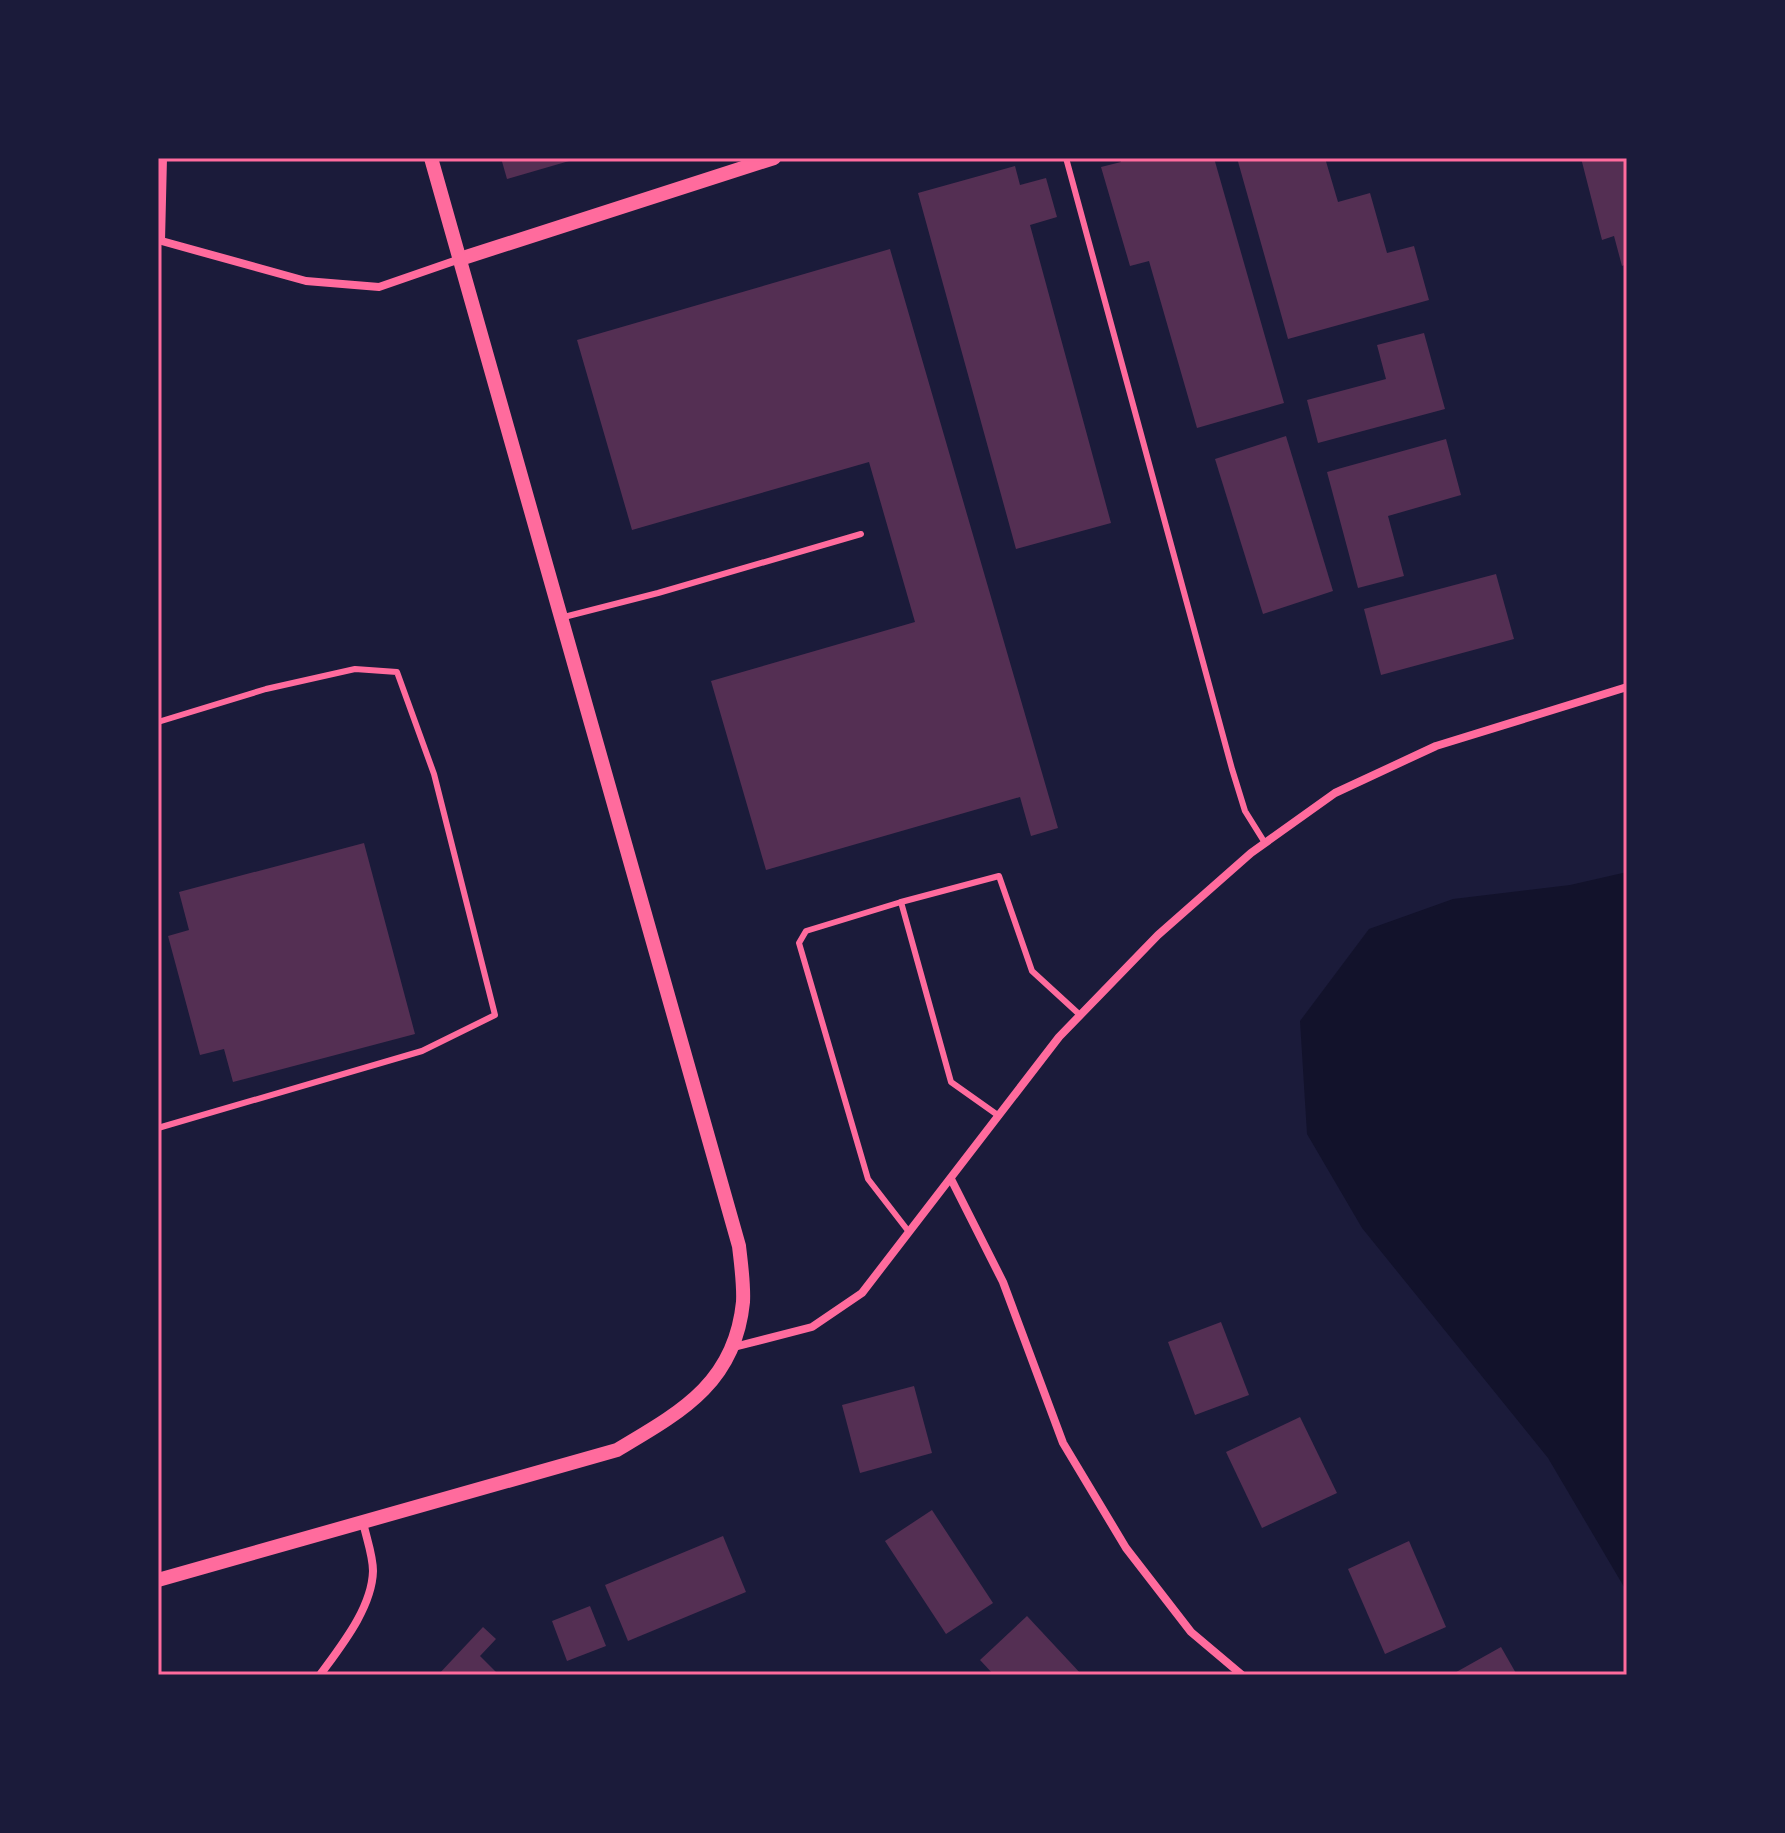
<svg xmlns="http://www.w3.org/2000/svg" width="1785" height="1833" font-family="'Titillium Web',sans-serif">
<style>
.water{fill:#12122b}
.building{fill:#542f53}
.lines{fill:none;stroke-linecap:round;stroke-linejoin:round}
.service{stroke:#ff6b9d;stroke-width:6}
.minor{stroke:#ff6b9d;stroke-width:8}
.tertiary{stroke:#ff6b9d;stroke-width:14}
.neatline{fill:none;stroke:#ff6b9d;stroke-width:3}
</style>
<rect width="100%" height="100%" fill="#1b1b3a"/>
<path class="water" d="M1627,872V1592L1548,1458L1362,1228L1307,1134L1300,1021L1369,929L1453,899L1570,885Z"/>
<g class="building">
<path d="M501,158H576V159L507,179Z"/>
<path d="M1120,158H1214L1284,403L1197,428L1149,261L1130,266L1101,167L1121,162Z"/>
<path d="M1237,158H1325L1338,202L1370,193L1387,253L1414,246L1429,300L1288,339Z"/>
<path d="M1581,158H1627V264L1622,266L1614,236L1602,240Z"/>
<path d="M1015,166L1020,185L1046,178L1057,217L1030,225L1111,523L1016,549L918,193Z"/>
<path d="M890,249L1058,828L1031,836L1020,797L766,870L711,681L915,622L869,462L632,530L577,340Z"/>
<path d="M1424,333L1445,409L1318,443L1307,400L1386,379L1377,345Z"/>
<path d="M1286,436L1333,591L1263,614L1215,459Z"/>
<path d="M1446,439L1461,495L1388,516L1404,576L1358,588L1327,472Z"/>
<path d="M1496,574L1514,639L1381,675L1364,609Z"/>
<path d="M364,843L415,1034L233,1082L224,1049L200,1055L168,936L189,930L179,892Z"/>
<path d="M1221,1322L1249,1395L1195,1415L1168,1342Z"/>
<path d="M914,1386L932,1453L860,1473L842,1405Z"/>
<path d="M1300,1417L1337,1493L1262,1528L1226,1452Z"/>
<path d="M932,1510L993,1603L946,1634L885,1541Z"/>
<path d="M723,1536L746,1592L628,1641L605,1585Z"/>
<path d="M1409,1541L1446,1627L1385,1654L1348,1569Z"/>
<path d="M590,1606L606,1646L567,1661L552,1621Z"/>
<path d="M1027,1616L1082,1675H994L980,1660Z"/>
<path d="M483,1627L496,1639L480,1656L499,1675H438Z"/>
<path d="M1501,1647L1517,1675H1451Z"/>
</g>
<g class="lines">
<g class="service">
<path d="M1066,158L1232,769L1245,811L1265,843"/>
<path d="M162,241L164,158"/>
<path d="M564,617L658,593L861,534"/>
<path d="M158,722L266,689L355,669L397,672L434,774L495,1015L422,1051L158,1128"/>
<path d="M901,902L999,876L1032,971L1080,1015"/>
<path d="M909,1232L868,1179L799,943L806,931L901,902L951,1082L999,1116"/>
</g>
<g class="minor">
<path d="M158,240L306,281L379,287L460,259"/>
<path d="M951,1179L1003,1282L1063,1443L1126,1548L1191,1632L1242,1675"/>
<path d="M734,1347L812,1327L862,1293L1059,1037L1158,935L1251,853L1335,793L1436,746L1627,687"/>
<path d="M320,1675C341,1646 372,1608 373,1571C373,1555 366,1537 363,1522"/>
</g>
<g class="tertiary">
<path d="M460,259L774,158"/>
<path d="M158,1580L617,1450C681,1412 735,1383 743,1302C744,1284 741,1264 739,1246L431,158"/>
</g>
</g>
<rect width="1785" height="1833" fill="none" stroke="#1b1b3a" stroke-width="320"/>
<rect x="160" y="160" width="1465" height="1513" class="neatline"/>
</svg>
